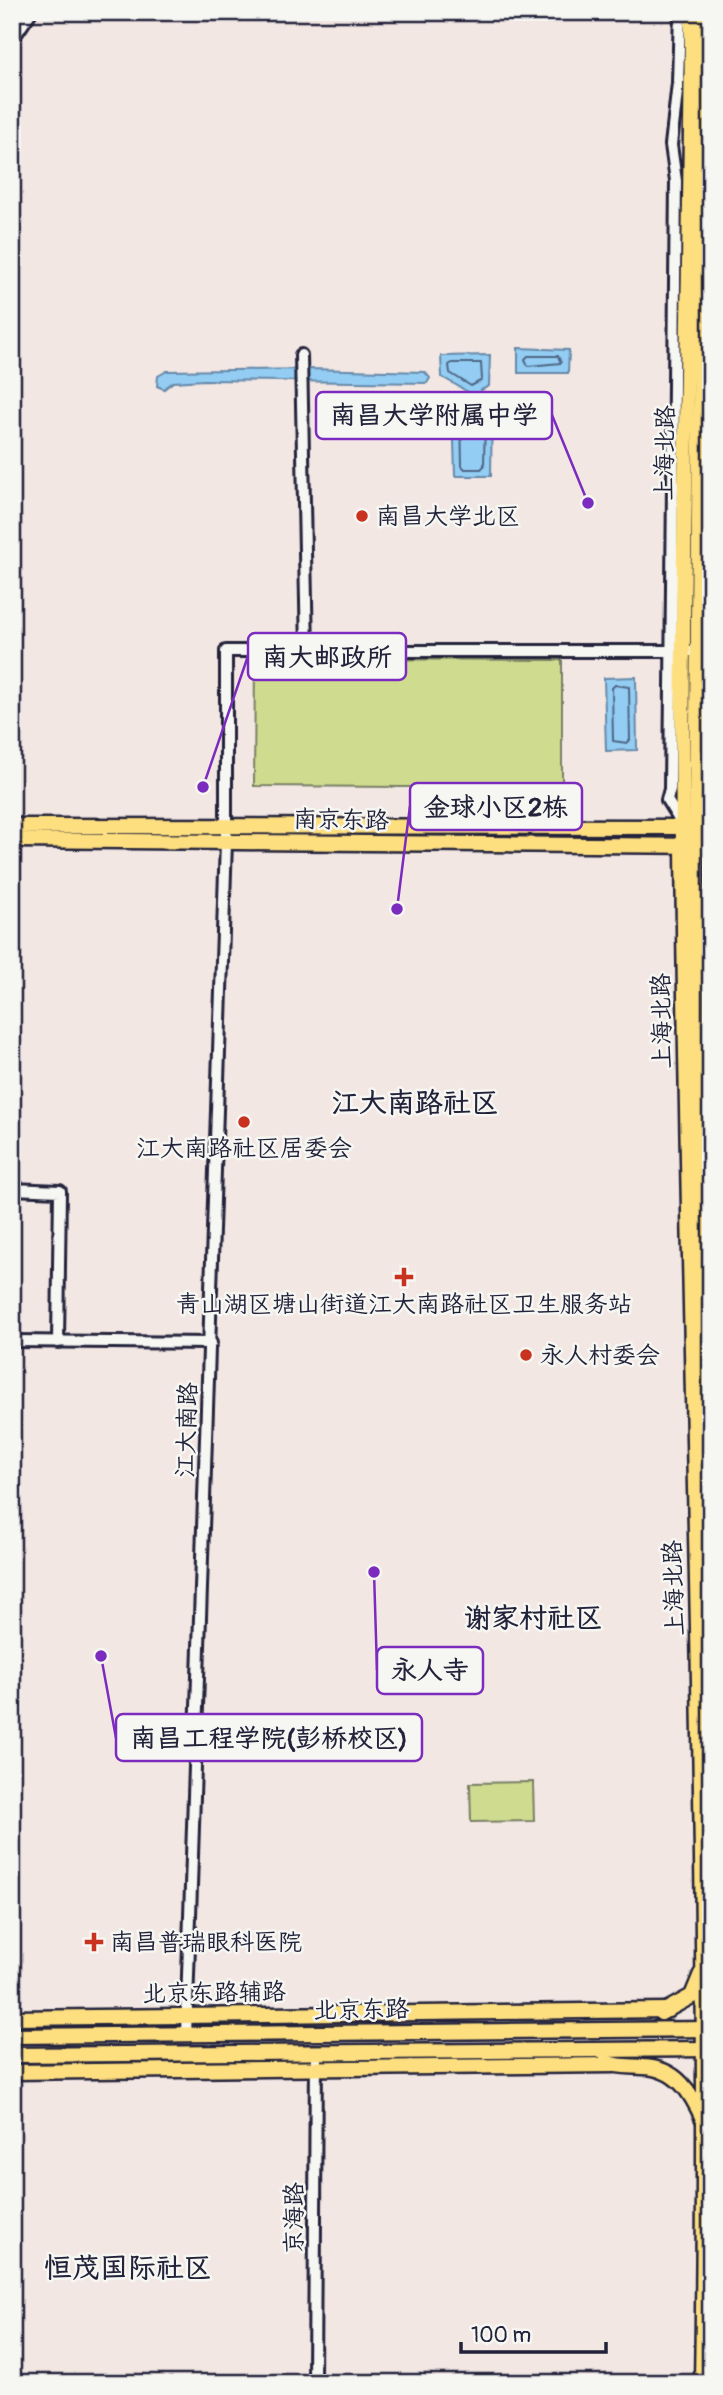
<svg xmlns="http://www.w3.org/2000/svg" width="723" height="2395" font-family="Pangolin,'LXGW WenKai TC',sans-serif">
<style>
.green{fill:#cfdc8f;stroke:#787f65;stroke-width:2}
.water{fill:#93cdf3;stroke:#6689a9;stroke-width:2}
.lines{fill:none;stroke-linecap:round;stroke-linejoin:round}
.shore{stroke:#4f6685;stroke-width:2}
.minor-casing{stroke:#22223b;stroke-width:16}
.major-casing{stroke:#22223b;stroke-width:19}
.minor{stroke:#f6f6f2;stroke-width:10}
.major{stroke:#fedf80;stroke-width:14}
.poi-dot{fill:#c8321e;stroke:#f6f6f2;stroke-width:2.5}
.labels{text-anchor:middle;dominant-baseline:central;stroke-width:5;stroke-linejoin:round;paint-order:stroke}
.street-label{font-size:24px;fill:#22223b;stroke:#f6f6f2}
.poi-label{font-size:24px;fill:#22223b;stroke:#f6f6f2;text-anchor:start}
.quarter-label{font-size:28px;font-weight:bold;fill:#22223b;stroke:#f6f6f2}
.leader{fill:none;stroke:#7b2cbf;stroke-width:2.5}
.callout-dot{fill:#7b2cbf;stroke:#f6f6f2;stroke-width:2.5}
.callout{fill:#f6f6f2;stroke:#7b2cbf;stroke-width:2.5}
.callout-label{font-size:26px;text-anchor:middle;font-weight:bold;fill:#22223b}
</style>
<rect width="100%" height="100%" fill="#f3e7e3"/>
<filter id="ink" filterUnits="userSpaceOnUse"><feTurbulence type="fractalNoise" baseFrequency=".0143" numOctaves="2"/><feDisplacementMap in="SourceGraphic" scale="14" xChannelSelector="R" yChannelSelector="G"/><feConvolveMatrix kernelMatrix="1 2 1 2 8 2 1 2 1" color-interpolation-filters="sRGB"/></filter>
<g filter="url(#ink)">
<g class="green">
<path d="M255,659L562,660V788L254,786Z"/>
<path d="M533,1782L534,1821L471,1822L470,1783Z"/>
</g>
<g class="water">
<path d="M518,348L569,350L568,373H518Z"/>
<path d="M490,355L489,386L481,390L482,400L492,404L491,476H455L453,406L466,398L468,392L442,377L441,356Z"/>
<path d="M308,369L425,372L430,378L427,383L204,380L173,382L164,389L157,386L158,376L167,371Z"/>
<path d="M636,677L637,750L606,751L604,678Z"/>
</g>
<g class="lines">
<g class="shore">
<path d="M528,356H558L561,363L528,366L525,359Z"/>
<path d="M452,363H481L482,380L471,386L450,373L449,365Z"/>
<path d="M472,403L485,411L484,466L481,469H465L462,466L461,412Z"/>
<path d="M615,685L629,687L630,740L627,743L613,741L612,688Z"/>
</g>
<defs>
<g id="minor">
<path d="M680,12L678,83L671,145L676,181L670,789L667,800L683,826"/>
<path d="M12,40L31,12"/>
<path d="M301,355L307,650"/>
<path d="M699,817L710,787L708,651L711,338"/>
<path d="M12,1189L60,1191L58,1342"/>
<path d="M12,1341L211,1343"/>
<path d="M186,2035L226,842V651H711"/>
<path d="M314,2383L316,2053"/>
</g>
<g id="major">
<path d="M692,12C691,290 680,568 683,846C688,1358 711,1870 702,2383"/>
<path d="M704,12L696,826L697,1124L711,1641"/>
<path d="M12,826L711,827"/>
<path d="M12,840L711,846"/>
<path d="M661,2013L692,1996L701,1974"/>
<path d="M12,2018L668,2010"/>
<path d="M12,2036L711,2029"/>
<path d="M12,2055L711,2049"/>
<path d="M605,2062C617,2067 630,2066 643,2067C677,2068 691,2092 704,2121"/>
<path d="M12,2072L613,2065"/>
</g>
</defs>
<use href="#minor" class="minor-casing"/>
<use href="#major" class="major-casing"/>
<use href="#minor" class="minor"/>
<use href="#major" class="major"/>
</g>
</g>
<g class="poi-dot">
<circle cx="362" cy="516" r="7"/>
<circle cx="244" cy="1122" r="7"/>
<path d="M400.5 1266.5h7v7h7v7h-7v7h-7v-7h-7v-7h7z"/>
<circle cx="526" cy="1355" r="7"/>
<path d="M90.5 1931.5h7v7h7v7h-7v7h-7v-7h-7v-7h7z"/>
</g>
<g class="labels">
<g class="street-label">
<text transform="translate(665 453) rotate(-89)">上海北路</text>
<text transform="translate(341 820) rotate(1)">南京东路</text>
<text transform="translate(662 1021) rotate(-91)">上海北路</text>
<text transform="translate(187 1430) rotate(-88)">江大南路</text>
<text transform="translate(674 1588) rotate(-92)">上海北路</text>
<text transform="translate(214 1993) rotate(-1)">北京东路辅路</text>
<text transform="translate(361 2010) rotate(-1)">北京东路</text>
<text transform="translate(294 2218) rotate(-90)">京海路</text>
</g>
<g class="poi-label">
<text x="376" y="516">南昌大学北区</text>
<text x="244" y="1148" text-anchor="middle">江大南路社区居委会</text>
<text x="404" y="1304" text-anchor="middle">青山湖区塘山街道江大南路社区卫生服务站</text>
<text x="540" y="1355">永人村委会</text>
<text x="110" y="1942">南昌普瑞眼科医院</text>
</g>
<g class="quarter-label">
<text x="415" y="1103">江大南路社区</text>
<text x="533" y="1618">谢家村社区</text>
<text x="128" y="2268">恒茂国际社区</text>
</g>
</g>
<path class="leader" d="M588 503L552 415M203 787L248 656M397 909L410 806M374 1572L377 1670M101 1656L116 1738"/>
<g class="callout-dot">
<circle cx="588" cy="503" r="7"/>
<circle cx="203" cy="787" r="7"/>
<circle cx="397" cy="909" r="7"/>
<circle cx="374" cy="1572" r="7"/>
<circle cx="101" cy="1656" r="7"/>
</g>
<g class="callout">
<rect x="316" y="392" width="236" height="47" rx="7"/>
<rect x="248" y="633" width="158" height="47" rx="7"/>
<rect x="410" y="783" width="172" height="47" rx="7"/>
<rect x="377" y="1647" width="106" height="47" rx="7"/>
<rect x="116" y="1714" width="306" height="47" rx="7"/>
</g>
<g class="callout-label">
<text x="434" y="424">南昌大学附属中学</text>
<text x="327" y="666">南大邮政所</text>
<text x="496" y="816">金球小区2栋</text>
<text x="430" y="1679">永人寺</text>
<text x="269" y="1747">南昌工程学院(彭桥校区)</text>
</g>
<rect width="723" height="2395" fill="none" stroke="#f6f6f2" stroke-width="42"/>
<rect x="21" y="21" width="681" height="2353" fill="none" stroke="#22223b" stroke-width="2.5" filter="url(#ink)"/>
<path d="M461 2342v10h145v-10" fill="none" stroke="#22223b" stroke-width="3.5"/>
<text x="471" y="2342" font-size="21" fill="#22223b" stroke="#f6f6f2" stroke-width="5" paint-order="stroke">100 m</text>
</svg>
